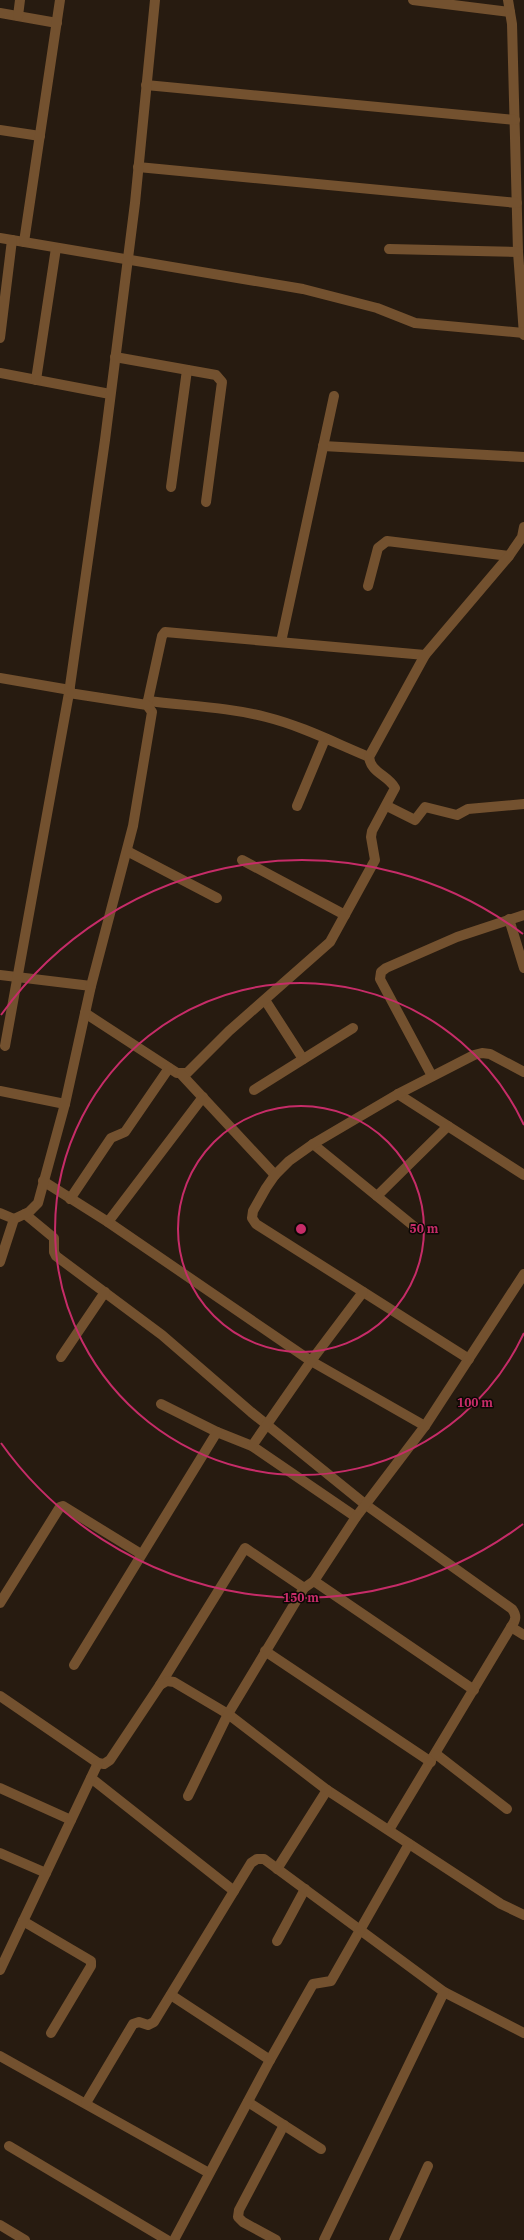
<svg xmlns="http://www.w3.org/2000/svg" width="524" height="2240" font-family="'IBM Plex Serif',serif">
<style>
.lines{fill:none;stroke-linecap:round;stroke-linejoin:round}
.street{stroke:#73512f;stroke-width:10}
.ring{fill:none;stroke:#c62c68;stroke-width:2}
.centre{fill:#c62c68;stroke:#0c0704;stroke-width:2}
.ring-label{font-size:12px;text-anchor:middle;font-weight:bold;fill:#c62c68;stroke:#0c0704;stroke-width:3;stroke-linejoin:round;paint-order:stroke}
</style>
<rect width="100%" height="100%" fill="#271b10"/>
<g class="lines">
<g class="street">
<path d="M413,0L510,12"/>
<path d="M508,0L512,24L518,252L524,335"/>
<path d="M0,13L57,23"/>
<path d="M18,16L20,0"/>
<path d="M146,85L515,120"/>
<path d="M0,130L40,136"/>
<path d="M138,167L517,203"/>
<path d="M0,238L303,289L377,308L415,323L524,333"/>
<path d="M24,242L60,0"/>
<path d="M389,249L518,252"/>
<path d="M0,338L12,240"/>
<path d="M115,357L216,375L222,382L206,502"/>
<path d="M0,373L110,394"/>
<path d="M36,380L56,248"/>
<path d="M323,446L524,457"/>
<path d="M171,487L187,370"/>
<path d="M368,586L378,548L387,541L509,556"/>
<path d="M281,642L334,396"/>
<path d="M0,678L70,690"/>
<path d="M148,701C187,706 228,707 266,717C302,726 335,743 369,757"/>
<path d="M147,705L162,636L165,632L425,655"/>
<path d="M297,806L325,739"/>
<path d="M387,806L415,820L425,807L457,815L468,809L524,804"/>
<path d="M127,851L217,898"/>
<path d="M242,860L345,915"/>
<path d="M509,919L524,968"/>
<path d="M0,975L91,986"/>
<path d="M265,1000L303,1059"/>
<path d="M85,1013L177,1073H187L229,1031L330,942L375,860L371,837L372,831L395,788C388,775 371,773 369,757L425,655L509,556L522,537L524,527"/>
<path d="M5,1046L69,693"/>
<path d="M181,1074L275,1175"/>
<path d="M432,1076L380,979L381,972L386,968L457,937L524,915"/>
<path d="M254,1090L353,1028"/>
<path d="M0,1091L65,1104"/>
<path d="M398,1094L524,1175"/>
<path d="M313,1144L416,1228"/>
<path d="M43,1181L108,1222L311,1361L425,1426"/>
<path d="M377,1196L448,1126"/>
<path d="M70,1199L111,1138L125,1132L169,1068"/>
<path d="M0,1213L14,1219"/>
<path d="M25,1214L54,1238V1252L56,1256L162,1335L251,1412L366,1505L512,1609C517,1616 516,1620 511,1627L389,1830"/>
<path d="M108,1222L203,1097"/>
<path d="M0,1262L14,1219L29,1212L38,1203L65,1104L91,986L133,826L152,712L147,705L69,693L105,440L135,203L155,0"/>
<path d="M61,1357L105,1292"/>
<path d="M469,1359L256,1224L252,1218L253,1211L266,1188L275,1175L289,1161L313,1144L398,1094L474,1055L482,1053L490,1054L524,1072"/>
<path d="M161,1404L217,1432L252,1446L356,1517"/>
<path d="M252,1446L311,1361L363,1292"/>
<path d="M314,1581L474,1690"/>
<path d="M0,1603L60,1507L63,1506L141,1554"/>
<path d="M511,1627L524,1635"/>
<path d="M265,1651L431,1762"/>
<path d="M74,1665L217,1432"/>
<path d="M160,1685L245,1548L304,1588"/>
<path d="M0,1696L98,1763L104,1764L110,1760L160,1685L167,1681L174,1682L228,1714L304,1588L314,1581L356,1517L425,1426L524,1274"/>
<path d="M436,1754L507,1809"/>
<path d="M91,1778L234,1891"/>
<path d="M0,1788L71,1820"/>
<path d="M188,1796L228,1714L327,1790L501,1904L524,1915"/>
<path d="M0,1853L46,1873"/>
<path d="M277,1869L327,1790"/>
<path d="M23,1921L91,1961V1966L51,2033"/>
<path d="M277,1941L305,1889"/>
<path d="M0,1970L98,1763"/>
<path d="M171,1995L270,2060"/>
<path d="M0,2056L209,2173"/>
<path d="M248,2102L321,2149"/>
<path d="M86,2103L133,2024L139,2022L148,2025L154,2022L251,1863L257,1859H264L444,1992L524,2033"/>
<path d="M9,2146L167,2240"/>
<path d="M0,2225L25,2240"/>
<path d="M174,2240L270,2060L313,1984L331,1981L409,1844"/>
<path d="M276,2240L243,2222L238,2217L239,2210L284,2125"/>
<path d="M324,2240L444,1992"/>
<path d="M394,2240L428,2166"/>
</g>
</g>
<g class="ring">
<circle cx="301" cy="1229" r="123"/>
<path d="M524 1333A246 246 0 1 1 524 1125"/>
<path d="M523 1524A369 369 0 0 1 1 1443M1 1015A369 369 0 0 1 523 934"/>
</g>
<circle cx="301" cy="1229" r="6" class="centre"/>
<g class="ring-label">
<text x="424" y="1233">50 m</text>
<text x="475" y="1407">100 m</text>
<text x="301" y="1602">150 m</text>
</g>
</svg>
